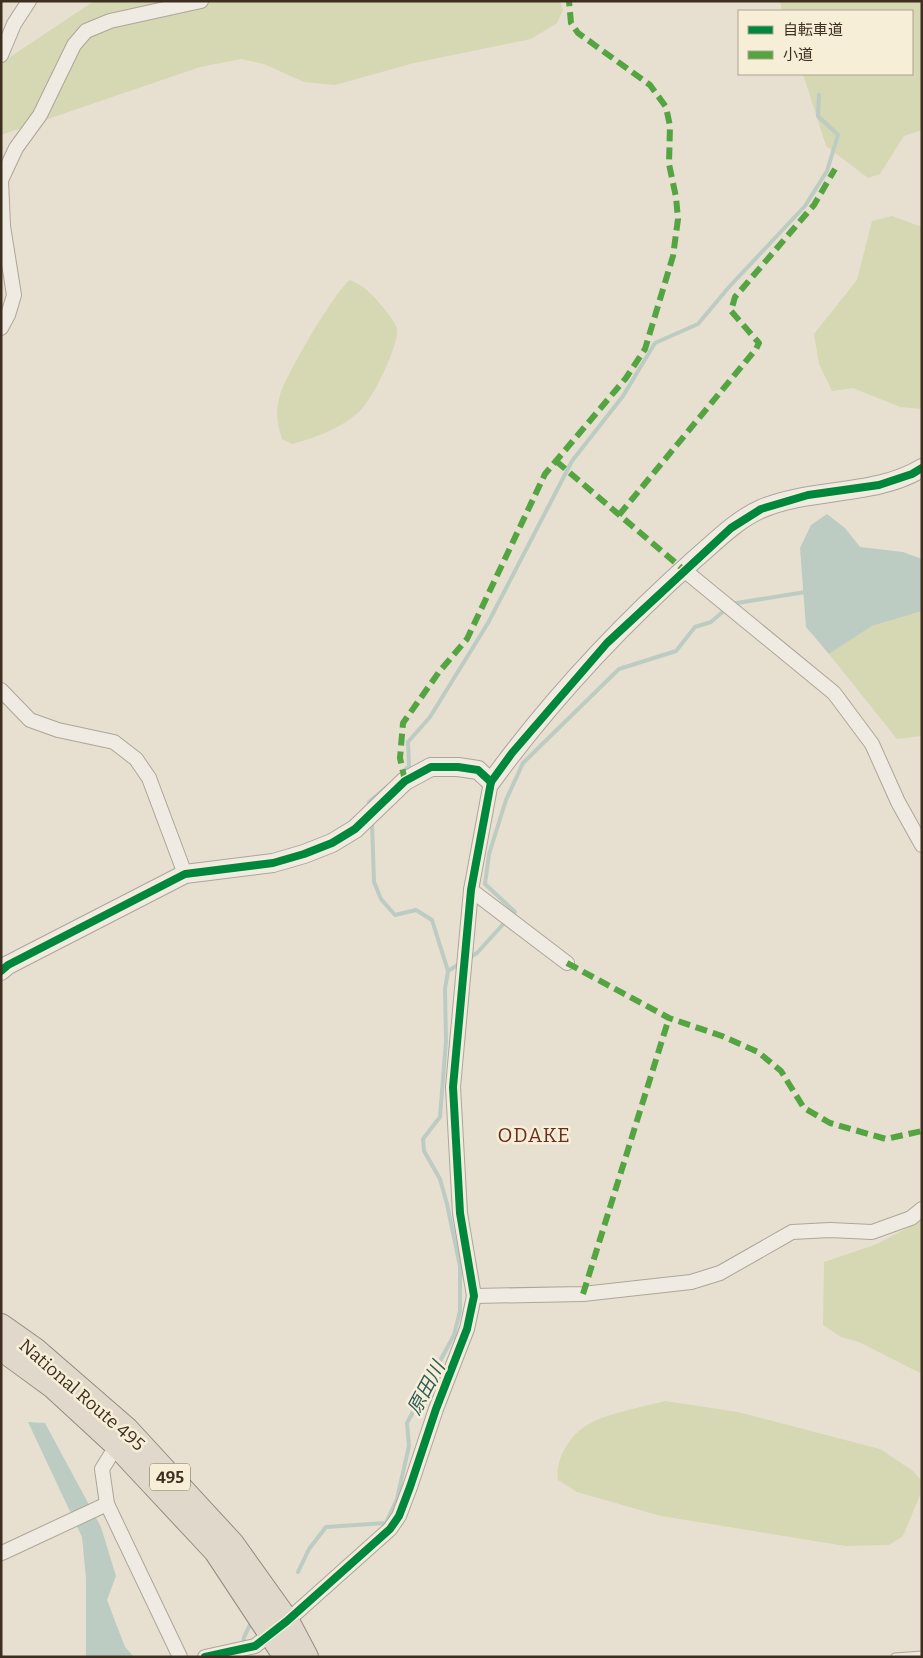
<svg xmlns="http://www.w3.org/2000/svg" width="923" height="1658" font-family="Bitter,'Noto Sans JP',serif">
<style>
.green{fill:#d6d7b3}
.water{fill:#bcccc2}
.lines{fill:none;stroke-linecap:round;stroke-linejoin:round}
.stream{stroke:#bcccc2;stroke-width:4}
.service-casing{stroke:#ada599;stroke-width:9}
.minor-casing{stroke:#ada599;stroke-width:16}
.tertiary-casing{stroke:#ada599;stroke-width:20}
.trunk-casing{stroke:#928b80;stroke-width:26}
.service{stroke:#efebe3;stroke-width:7}
.minor{stroke:#efebe3;stroke-width:14}
.tertiary{stroke:#efebe3;stroke-width:18}
.trunk{stroke:#e0d9cb;stroke-width:24}
.quiet{stroke:#54a441;stroke-width:6;stroke-dasharray:12 6;stroke-linecap:butt}
.cycleway-casing{stroke:#f7eed8;stroke-width:11}
.cycleway{stroke:#00873e;stroke-width:8}
.labels{text-anchor:middle;dominant-baseline:central;stroke-width:5;stroke-linejoin:round;paint-order:stroke}
.shield{fill:#f7eed8;stroke:#756857;stroke-width:1}
.shield-label{font-size:16px;font-weight:bold;fill:#3d2e20}
.street-label{font-size:18px;fill:#3d2e20;stroke:#f7eed8}
.water-label{font-size:19px;font-style:italic;fill:#2f5d5a;stroke:#f7eed8}
.quarter-label{font-size:20px;letter-spacing:1px;fill:#6b2e1e;stroke:#f7eed8}
</style>
<rect width="100%" height="100%" fill="#e7e0d1"/>
<g class="green">
<path d="M94,1H560L563,10L557,23L531,39L414,63L335,85L304,82L264,64L241,59L200,67L1,135V63Z"/>
<path d="M780,1H922V130L904,136L880,174L868,178L826,146L803,74H912V11H782Z"/>
<path d="M892,216L922,227V409L900,407L853,388L832,391L819,364L814,334L857,280L872,221Z"/>
<path d="M350,280C354,282 359,284 363,287C371,292 395,320 397,328C400,344 372,400 360,411C340,429 317,437 292,444L282,439C277,423 275,411 280,395C286,375 334,292 350,280Z"/>
<path d="M922,611V736L897,739L829,654L872,626Z"/>
<path d="M922,1220V1374L859,1342L841,1337L823,1325L824,1262L877,1244Z"/>
<path d="M665,1401L738,1412L880,1449L913,1471L921,1480L920,1495L903,1536L889,1545L846,1546L661,1516L577,1492L558,1480C555,1461 568,1438 584,1427C602,1414 643,1407 665,1401Z"/>
</g>
<g class="water">
<path d="M827,514L845,528L860,547L903,552L922,559V611L872,626L829,654L806,627L800,548L811,525Z"/>
<path d="M28,1422L45,1423L101,1527L116,1576L107,1600L125,1647L134,1657H86V1579L82,1537Z"/>
</g>
<g class="lines">
<g class="stream">
<path d="M731,604L805,592"/>
<path d="M399,776L409,766L408,742L430,717L488,623L572,461L623,396L655,343L698,324L729,287L805,206L827,171L838,135L818,116L819,95"/>
<path d="M370,808L369,802L388,786"/>
<path d="M511,916L515,912L485,884L489,854L506,800L523,763L619,669L676,651L695,627L711,622L726,609"/>
<path d="M469,958L477,953L506,921"/>
<path d="M448,971L461,963"/>
<path d="M298,1572L309,1549L326,1527L386,1523L397,1499L409,1446L407,1423L454,1335L460,1311V1266L447,1204L440,1179L424,1151L423,1139L440,1117L446,1041L445,989L448,971L432,920L416,910L395,915L381,899L374,882L372,822"/>
<path d="M243,1644L244,1637L251,1623"/>
</g>
<defs>
<path id="service" d="M895,1657L922,1655"/>
<g id="minor">
<path d="M1,55L14,24L29,1"/>
<path d="M1,328L8,315L14,295L3,226L1,180L16,148L40,115L74,45L86,31L110,21L201,1"/>
<path d="M684,570L834,693L872,744L898,802L922,845"/>
<path d="M1,690L30,720L58,730L114,742L136,759L149,778L185,874"/>
<path d="M471,890L567,963"/>
<path d="M474,1296L583,1294L691,1282L720,1273L792,1232L830,1230L872,1232L911,1218L922,1209"/>
<path d="M120,1440L102,1469L107,1504L180,1657"/>
<path d="M2,1553L107,1504"/>
<path d="M205,1657L255,1646L287,1621L390,1529L399,1516L410,1487L436,1409L467,1329L474,1296L460,1213L453,1087L471,890L491,782"/>
</g>
<path id="tertiary" d="M1,971L8,965L185,874L273,863L304,854L332,843L355,829L405,781L431,767H458L478,770L491,782C550,701 620,626 695,559C715,542 736,520 761,509C812,487 874,497 922,468"/>
<g id="trunk">
<path d="M1,1326L35,1350L126,1429L232,1544L287,1621L306,1657"/>
<path d="M1,1348L53,1386L117,1445L216,1551L286,1657"/>
</g>
</defs>
<use href="#service" class="service-casing"/>
<use href="#minor" class="minor-casing"/>
<use href="#tertiary" class="tertiary-casing"/>
<use href="#trunk" class="trunk-casing"/>
<use href="#service" class="service"/>
<use href="#minor" class="minor"/>
<use href="#tertiary" class="tertiary"/>
<use href="#trunk" class="trunk"/>
<g class="quiet">
<path d="M556,461L684,570"/>
<path d="M619,515L756,349L759,343L731,311L735,297L814,205L835,169"/>
<path d="M405,781L400,758L403,723L439,672L467,639L545,474L626,378L645,349L673,256L678,219L676,197L669,164L670,126L666,107L650,85L578,33L571,23L569,1"/>
<path d="M567,963L669,1018L722,1036L758,1052L781,1071L804,1108L830,1123L886,1139L922,1131"/>
<path d="M583,1294L669,1018"/>
<path d="M1,1553H2"/>
</g>
<defs>
<g id="cycleway">
<path d="M1,971L8,965L185,874L273,863L304,854L332,843L355,829L405,781L431,767H458L478,770L491,782"/>
<path d="M205,1657L255,1646L287,1621L390,1529L399,1516L410,1487L436,1409L467,1329L474,1296L460,1213L453,1087L471,890L491,782L512,753L607,643L731,528L761,509L808,495L879,485L912,474L922,468"/>
</g>
</defs>
<use href="#cycleway" class="cycleway-casing"/>
<use href="#cycleway" class="cycleway"/>
</g>
<g class="labels">
<rect class="shield" x="150" y="1463.5" width="40" height="27" rx="4"/>
<g class="shield-label">
<text x="170" y="1477">495</text>
</g>
<g class="street-label">
<text transform="translate(82 1395) rotate(41)">National Route 495</text>
</g>
<g class="water-label">
<text transform="translate(426 1388) rotate(-62)">原田川</text>
</g>
<g class="quarter-label">
<text x="534" y="1135">ODAKE</text>
</g>
</g>
<rect width="923" height="1658" fill="none" stroke="#3d2e20" stroke-width="5"/>
<rect x="738" y="10" width="175" height="65" fill="#f7eed8" stroke="#ada18e"/>
<rect x="748" y="26" width="25" height="8" fill="#00873e" stroke="#ada18e"/>
<text x="783" y="35" font-size="15" fill="#3d2e20">自転車道</text>
<rect x="748" y="51" width="25" height="8" fill="#54a441" stroke="#ada18e"/>
<text x="783" y="60" font-size="15" fill="#3d2e20">小道</text>
</svg>
